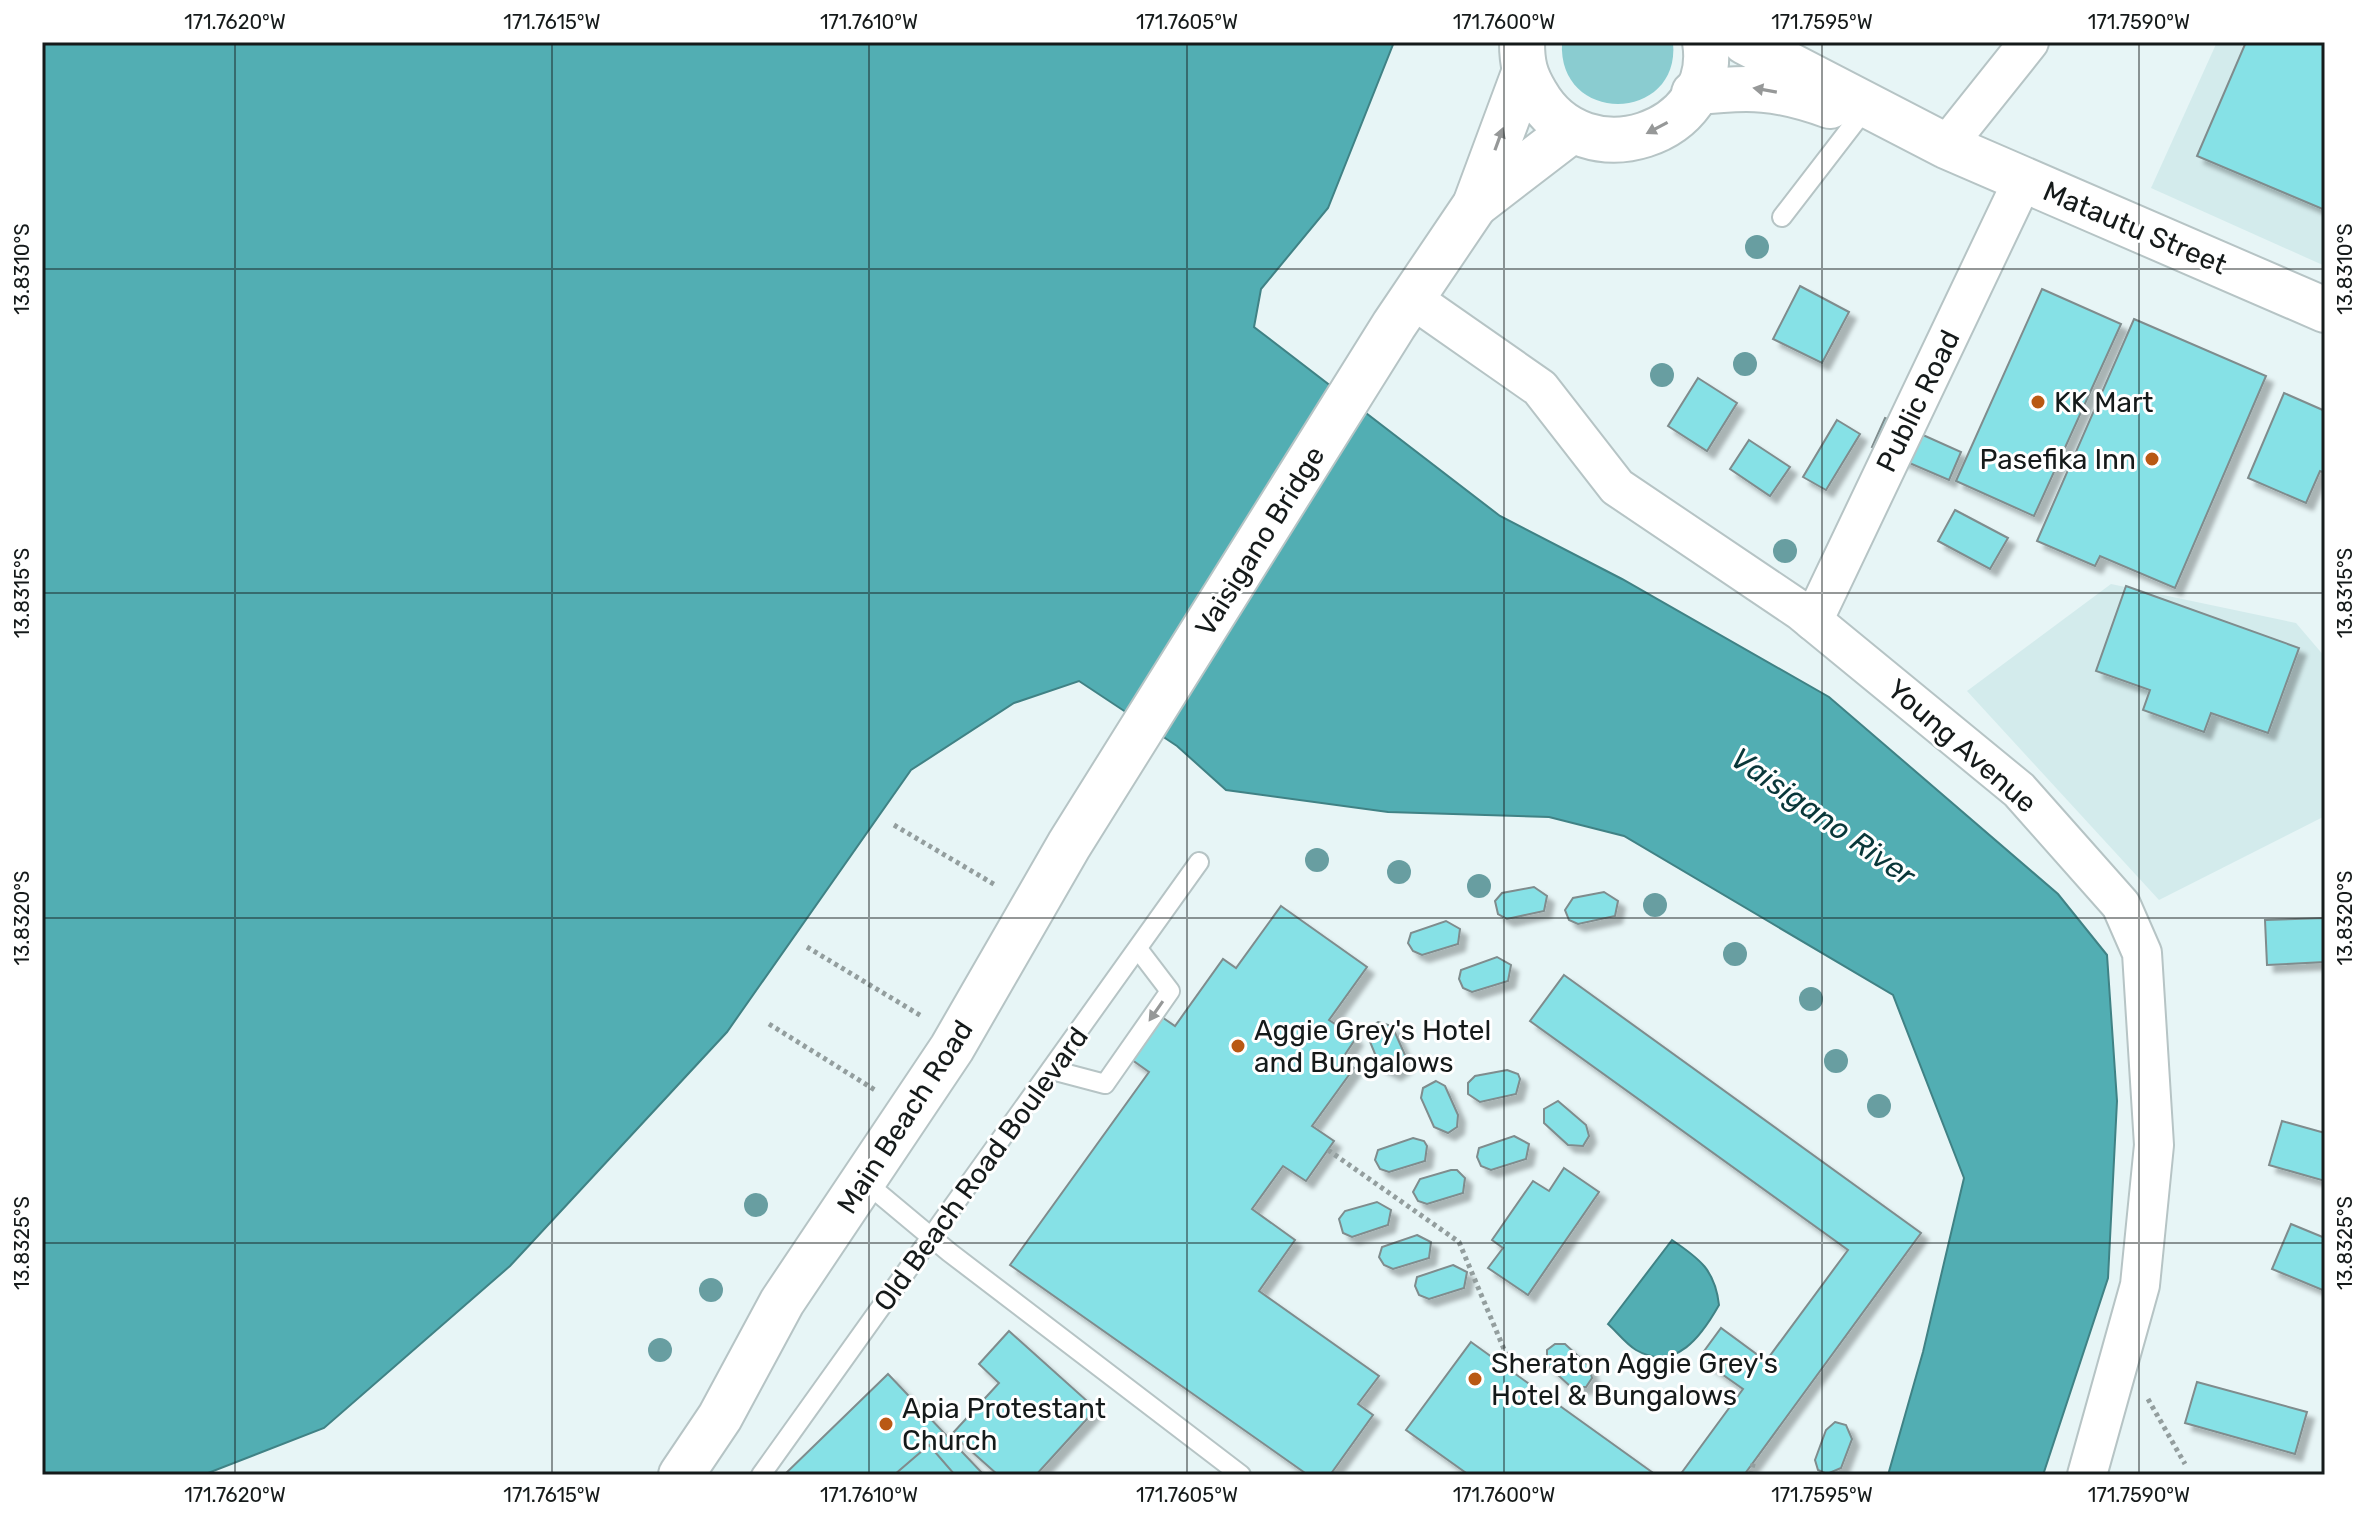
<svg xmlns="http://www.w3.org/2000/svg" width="2367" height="1517" font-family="Rubik,sans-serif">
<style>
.built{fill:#d3ebec}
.green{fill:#8accd0}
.water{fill:#52aeb3;stroke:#408285;stroke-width:2}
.building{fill:#86e1e6;stroke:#7f8c8d;stroke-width:2;filter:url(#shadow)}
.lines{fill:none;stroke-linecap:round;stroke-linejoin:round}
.lane-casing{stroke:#b6c4c5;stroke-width:22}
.street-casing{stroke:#b6c4c5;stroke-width:42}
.primary-casing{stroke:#b6c4c5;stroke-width:48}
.path{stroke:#939e9e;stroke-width:5;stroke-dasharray:4 4;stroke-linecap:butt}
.lane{stroke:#fff;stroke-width:18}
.street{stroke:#fff;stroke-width:38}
.primary{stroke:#fff;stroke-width:44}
.tree{fill:#689ea1}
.oneway{fill:#969898}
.ticks{fill:none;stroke:#151a1a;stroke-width:2;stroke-opacity:0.45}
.poi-dot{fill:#b95914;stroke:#fff;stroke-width:3}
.labels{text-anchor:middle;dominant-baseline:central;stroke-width:6;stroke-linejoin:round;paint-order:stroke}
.street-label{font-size:28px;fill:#151a1a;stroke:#fff}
.poi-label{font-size:28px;fill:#151a1a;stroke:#fff;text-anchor:start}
.water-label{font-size:30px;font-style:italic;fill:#093739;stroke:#fff}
.neatline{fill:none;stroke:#151a1a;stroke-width:3}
.ticks-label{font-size:20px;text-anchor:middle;fill:#151a1a}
</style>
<defs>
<filter id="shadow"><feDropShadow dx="7" dy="7" stdDeviation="2" flood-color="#0004"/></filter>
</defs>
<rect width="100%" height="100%" fill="#e7f5f6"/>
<g class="built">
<path d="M2217,42H2325V266L2151,188Z"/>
<path d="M2111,584L2296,623L2325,657V816L2159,900L1967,691Z"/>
</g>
<path class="green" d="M1562,42H1673C1681,123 1557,126 1562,42Z"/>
<g class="water">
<path d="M42,42H1394L1328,208L1261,289L1254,327L1500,516L1622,579L1829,697L2058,894L2107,955L2117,1101L2108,1278L2043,1475H1888L1923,1352L1964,1178L1893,995L1624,836L1549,817L1388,812L1226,790L1177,746L1079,681L1014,703L911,770L727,1032L510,1266L324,1428L203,1475H42Z"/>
<path d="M1672,1240C1700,1259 1715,1270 1719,1305C1702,1335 1676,1373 1636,1350C1626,1344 1617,1332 1608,1324Z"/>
</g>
<g class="building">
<path d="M2246,42H2325V210L2197,156Z"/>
<path d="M1800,286L1849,312L1822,363L1773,339Z"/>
<path d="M2042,289L2121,324L2034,516L1956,481Z"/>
<path d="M2134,319L2266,376L2175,588L2100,556L2095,566L2037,541Z"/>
<path d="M1698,378L1737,403L1707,451L1668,426Z"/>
<path d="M2284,393L2325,411V473L2320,471L2306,503L2248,478Z"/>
<path d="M1885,418L1961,452L1949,480L1872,447Z"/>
<path d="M1837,420L1860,434L1826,490L1803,477Z"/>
<path d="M1749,440L1790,467L1770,496L1730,469Z"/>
<path d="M1955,510L2008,538L1990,569L1938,541Z"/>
<path d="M2126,586L2299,648L2268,733L2211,713L2204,732L2143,710L2150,690L2096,671Z"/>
<path d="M1534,887L1547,896L1544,911L1507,919L1498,914L1495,901L1502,893Z"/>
<path d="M1604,892L1618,901L1615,916L1578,924L1569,920L1565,910L1573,898Z"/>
<path d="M1281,906L1367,967L1329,1020L1356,1038L1342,1059L1354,1068L1312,1126L1334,1141L1306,1181L1283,1166L1252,1209L1295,1240L1259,1291L1379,1376L1358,1404L1373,1415L1330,1475H1308L1010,1265L1149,1072L1128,1057L1159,1015L1175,1026L1223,959L1236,968Z"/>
<path d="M2325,918V962L2267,965L2265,920Z"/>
<path d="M1446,921L1460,929L1458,944L1422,955L1413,951L1408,943L1411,933Z"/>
<path d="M1497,957L1511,965L1508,981L1472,992L1463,988L1459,979L1461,970Z"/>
<path d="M1564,975L1921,1233L1744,1475H1680L1743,1389L1699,1358L1721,1328L1766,1361L1848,1250L1530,1021Z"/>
<path d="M1378,1022L1392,1026L1405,1055L1404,1066L1394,1073L1380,1066L1368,1037L1370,1027Z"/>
<path d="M1507,1070L1518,1074L1520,1079L1516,1094L1480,1102L1468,1094V1083L1475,1076Z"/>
<path d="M1436,1081L1445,1086L1458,1115L1457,1127L1448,1133L1434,1127L1421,1098L1423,1088Z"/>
<path d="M1558,1101L1586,1125L1589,1136L1583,1146L1568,1145L1544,1123V1109Z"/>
<path d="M2282,1121L2325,1133V1181L2269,1165Z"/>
<path d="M1514,1136L1529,1144L1526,1159L1491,1170L1481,1166L1477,1157L1479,1148Z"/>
<path d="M1413,1138L1424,1141L1427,1146L1425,1161L1389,1172L1380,1169L1375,1160L1378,1150Z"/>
<path d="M1564,1168L1599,1192L1528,1295L1488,1268L1503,1248L1492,1240L1533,1181L1549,1191Z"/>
<path d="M1451,1170H1457L1465,1178L1463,1193L1427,1204L1418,1201L1413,1192L1420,1179Z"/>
<path d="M1377,1202L1391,1210L1388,1225L1352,1237L1343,1233L1339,1219L1345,1211Z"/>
<path d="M2291,1224L2325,1238V1291L2272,1269Z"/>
<path d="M1417,1235L1431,1242L1429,1258L1393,1269L1384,1265L1379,1257L1382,1247Z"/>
<path d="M1453,1265L1467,1272L1464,1288L1429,1299L1419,1295L1415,1286L1417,1277Z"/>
<path d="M1009,1331L1096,1409L1036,1475H998L952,1434L999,1383L979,1364Z"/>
<path d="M1471,1342L1514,1373L1656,1475H1469L1406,1430Z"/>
<path d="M1555,1344H1565L1589,1366L1592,1378L1586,1387H1571L1547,1365V1350Z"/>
<path d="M888,1374L984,1475H784Z"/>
<path d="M2197,1382L2307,1412L2295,1454L2185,1423Z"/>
<path d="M1835,1422L1846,1425L1852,1439L1841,1468L1827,1474L1818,1470L1815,1460L1826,1430Z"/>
<path d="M929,1445L955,1475H894Z"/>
</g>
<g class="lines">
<defs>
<g id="lane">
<path d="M1782,217L1859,117"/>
<path d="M1052,1070L1105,1084L1170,991L1138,949"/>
<path d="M864,1181L949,1252L1241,1475"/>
<path d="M761,1475L1199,862"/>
</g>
<g id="street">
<path d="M1946,146L2029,42"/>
<path d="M1414,300L1540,388L1617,487L1801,611L2019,790L2121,905L2142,953L2154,1145L2140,1285L2087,1475"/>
<path d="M1813,621L2023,180"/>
</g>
<g id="primary">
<path d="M1522,42C1522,64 1525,76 1536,94C1585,180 1720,134 1705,42"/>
<path d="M1745,42L1946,146L2325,310"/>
<path d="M1694,93C1749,86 1778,87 1830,106"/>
<path d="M1475,205L1570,132"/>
<path d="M681,1475L720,1417L782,1302L952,1048L1069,845L1394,325L1475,205L1524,73"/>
</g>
</defs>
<use href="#lane" class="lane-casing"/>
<use href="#street" class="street-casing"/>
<use href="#primary" class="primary-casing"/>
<g class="path">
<path d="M894,825L997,886"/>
<path d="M807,947L923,1017"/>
<path d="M769,1024L875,1090"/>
<path d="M1328,1150L1459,1242L1514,1373"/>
<path d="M2148,1399L2185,1464"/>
<path d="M1750,1475L1754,1461"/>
</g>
<use href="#lane" class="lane"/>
<use href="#street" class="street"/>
<use href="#primary" class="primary"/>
</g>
<g class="tree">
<circle cx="1757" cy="247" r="12"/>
<circle cx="1745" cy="364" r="12"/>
<circle cx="1662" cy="375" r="12"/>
<circle cx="1785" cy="551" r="12"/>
<circle cx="1317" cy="860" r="12"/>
<circle cx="1399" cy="872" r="12"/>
<circle cx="1479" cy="886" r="12"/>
<circle cx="1655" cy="905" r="12"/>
<circle cx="1735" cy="954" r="12"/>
<circle cx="1811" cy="999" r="12"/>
<circle cx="1836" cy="1061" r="12"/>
<circle cx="1879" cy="1106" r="12"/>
<circle cx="756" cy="1205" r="12"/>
<circle cx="711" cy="1290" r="12"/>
<circle cx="660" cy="1350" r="12"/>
</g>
<defs><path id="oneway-solid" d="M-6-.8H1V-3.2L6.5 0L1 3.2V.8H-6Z" transform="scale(2)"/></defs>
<g class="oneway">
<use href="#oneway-solid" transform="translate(1765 90) rotate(-170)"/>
<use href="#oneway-solid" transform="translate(1657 128) rotate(152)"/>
<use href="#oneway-solid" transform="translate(1499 139) rotate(-70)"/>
<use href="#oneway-solid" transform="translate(1156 1011) rotate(125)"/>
</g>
<path class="ticks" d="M235,42V1475M552,42V1475M869,42V1475M1187,42V1475M1504,42V1475M1822,42V1475M2139,42V1475M42,269H2325M42,593H2325M42,918H2325M42,1243H2325"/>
<g class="poi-dot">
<circle cx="2038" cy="402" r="8"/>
<circle cx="2152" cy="459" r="8"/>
<circle cx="1238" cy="1046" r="8"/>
<circle cx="1475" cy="1379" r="8"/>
<circle cx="886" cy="1424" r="8"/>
</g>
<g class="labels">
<g class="street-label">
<text transform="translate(2135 228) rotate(23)">Matautu Street</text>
<text transform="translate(1918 401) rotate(-64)">Public Road</text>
<text transform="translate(1260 541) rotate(-58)">Vaisigano Bridge</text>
<text transform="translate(1962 746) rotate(41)">Young Avenue</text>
<text transform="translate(905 1117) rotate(-57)">Main Beach Road</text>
<text transform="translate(981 1169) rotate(-54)">Old Beach Road Boulevard</text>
</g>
<g class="poi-label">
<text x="2054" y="402">KK Mart</text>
<text x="2136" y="459" text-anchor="end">Pasefika Inn</text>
<text x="1254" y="1030">Aggie Grey's Hotel<tspan x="1254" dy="32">and Bungalows</tspan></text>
<text x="1491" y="1363">Sheraton Aggie Grey's<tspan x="1491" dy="32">Hotel &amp; Bungalows</tspan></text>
<text x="902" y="1408">Apia Protestant<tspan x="902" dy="32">Church</tspan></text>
</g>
<g class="water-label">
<text transform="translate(1823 817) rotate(35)">Vaisigano River</text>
</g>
</g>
<rect width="2367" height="1517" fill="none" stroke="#ffffff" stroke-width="88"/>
<rect x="44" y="44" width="2279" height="1429" class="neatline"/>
<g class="ticks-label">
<text x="235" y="29">171.7620°W</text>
<text x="552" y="29">171.7615°W</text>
<text x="869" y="29">171.7610°W</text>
<text x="1187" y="29">171.7605°W</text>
<text x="1504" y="29">171.7600°W</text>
<text x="1822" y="29">171.7595°W</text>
<text x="2139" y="29">171.7590°W</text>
<text transform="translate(22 269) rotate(-90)" y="7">13.8310°S</text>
<text transform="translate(2345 269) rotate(-90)" y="7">13.8310°S</text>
<text transform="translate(22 593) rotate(-90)" y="7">13.8315°S</text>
<text transform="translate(2345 593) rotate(-90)" y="7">13.8315°S</text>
<text transform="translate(22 918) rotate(-90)" y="7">13.8320°S</text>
<text transform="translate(2345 918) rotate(-90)" y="7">13.8320°S</text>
<text transform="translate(22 1243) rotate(-90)" y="7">13.8325°S</text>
<text transform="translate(2345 1243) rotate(-90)" y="7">13.8325°S</text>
<text x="235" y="1502">171.7620°W</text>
<text x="552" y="1502">171.7615°W</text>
<text x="869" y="1502">171.7610°W</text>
<text x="1187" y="1502">171.7605°W</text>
<text x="1504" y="1502">171.7600°W</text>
<text x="1822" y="1502">171.7595°W</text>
<text x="2139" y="1502">171.7590°W</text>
</g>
</svg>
